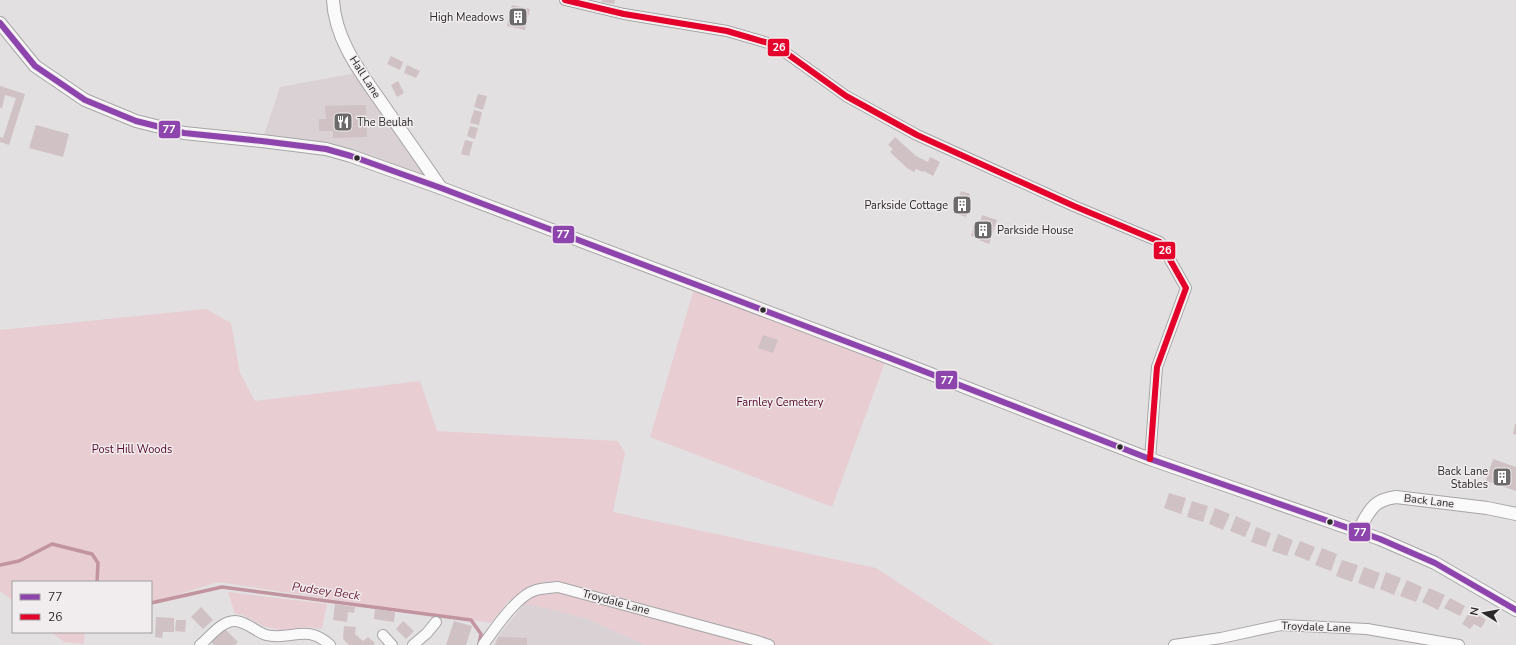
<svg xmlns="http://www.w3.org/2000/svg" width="1516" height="645" font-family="'Nunito Sans',sans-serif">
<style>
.built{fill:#d9d1d3}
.green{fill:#e8cdd3}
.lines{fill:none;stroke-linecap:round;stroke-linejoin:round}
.stream{stroke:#c1949f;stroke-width:3.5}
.building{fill:#cfc1c4}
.minor-casing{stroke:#a6a4a4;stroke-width:12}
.tertiary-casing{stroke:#a6a4a4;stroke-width:14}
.minor{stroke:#fbfafa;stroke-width:10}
.tertiary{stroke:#fbfafa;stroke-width:12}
.bus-1-casing{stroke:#f1edee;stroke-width:9}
.bus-2-casing{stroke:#f1edee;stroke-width:9}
.bus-1{stroke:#8e44ad;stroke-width:6}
.bus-2{stroke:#e4002b;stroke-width:6}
.bus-dot{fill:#2c2a2a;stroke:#f1edee;stroke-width:1.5}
.labels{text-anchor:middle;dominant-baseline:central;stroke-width:3;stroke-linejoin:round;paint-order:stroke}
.poi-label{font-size:11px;fill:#2c2a2a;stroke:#f1edee;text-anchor:end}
.street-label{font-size:11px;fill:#2c2a2a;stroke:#f1edee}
.park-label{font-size:11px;fill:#580929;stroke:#f1edee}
.water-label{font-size:12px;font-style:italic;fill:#70223c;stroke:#f1edee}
.line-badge{stroke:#f1edee;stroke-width:1.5}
.badge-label{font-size:11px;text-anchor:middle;font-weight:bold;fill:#fff}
</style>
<rect width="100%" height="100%" fill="#e3e0e1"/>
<g class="built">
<path d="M361,72L441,188L351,156L262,141L280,87Z"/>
<path d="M525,603L586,618L645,645H494L499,635Z"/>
</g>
<g class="green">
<path d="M695,285L887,357L832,507L650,437Z"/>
<path d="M206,309L231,323L240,373L255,401L420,381L437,431L618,441L625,453L613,512L876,568L994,645H645L586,618L509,600L491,623L218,582L151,603V582H13V601L0,591V330Z"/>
<path d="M228,592L327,604L322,629L307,627L280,630L263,626L243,615L235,614Z"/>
<path d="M51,632H85L84,644L64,642Z"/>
</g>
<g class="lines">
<g class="stream">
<path d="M0,565L19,561L52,544L92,554L98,563L97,582"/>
<path d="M151,603L222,587L471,620L481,634L479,644"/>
</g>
</g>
<g class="building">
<path d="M602,0H615L614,4L602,2Z"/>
<path d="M512,5L530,9L525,30L507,26Z"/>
<path d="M391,56L403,62L400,70L387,64Z"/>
<path d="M407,65L420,71L416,78L404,73Z"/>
<path d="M398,81L404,93L397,97L391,85Z"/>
<path d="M0,86L25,94L9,145L0,142V137L3,138L16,98L5,95L2,108H0Z"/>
<path d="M478,94L487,96L483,110L474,107Z"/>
<path d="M366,105L367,137L333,138V131H319V119H326L325,106Z"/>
<path d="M474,110L482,112L479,125L470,123Z"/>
<path d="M36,125L69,134L63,157L29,148Z"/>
<path d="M470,126L478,128L475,139L467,136Z"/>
<path d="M895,137L916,156L928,162L930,157L940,162L933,176L924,171L923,172L916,169L914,172L907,168L890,152L893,149L888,145Z"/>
<path d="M465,140L473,142L469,156L461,154Z"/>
<path d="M961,191L970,194L967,206L969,207L966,217L954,213Z"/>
<path d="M982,215L997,220L989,244L979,240L980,238L971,236L974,224L979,226Z"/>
<path d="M763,335L778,340L773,353L758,348Z"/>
<path d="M1515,424H1516V435L1513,434Z"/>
<path d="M1493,459L1516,467V491L1486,481Z"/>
<path d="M1169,493L1186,498L1181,514L1164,508Z"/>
<path d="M1192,501L1208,506L1203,522L1187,517Z"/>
<path d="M1215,508L1230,514L1223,530L1209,524Z"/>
<path d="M1236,516L1251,523L1245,537L1230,531Z"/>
<path d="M1256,527L1271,533L1266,547L1251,542Z"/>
<path d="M1278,534L1293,540L1287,556L1272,551Z"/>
<path d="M1300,541L1315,547L1309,561L1294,555Z"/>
<path d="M1322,548L1337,554L1331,571L1315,565Z"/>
<path d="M1342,560L1358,565L1352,582L1336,576Z"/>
<path d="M1364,567L1380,573L1374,589L1358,583Z"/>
<path d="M1386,572L1401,578L1394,595L1380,589Z"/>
<path d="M1407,580L1422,587L1416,602L1400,596Z"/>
<path d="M1429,588L1445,595L1438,610L1422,602Z"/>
<path d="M1450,598L1465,606L1460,616L1444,608Z"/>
<path d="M335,604L355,607L354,613L348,612L347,622L333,620Z"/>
<path d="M201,607L213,620L203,629L191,617Z"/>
<path d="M375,609L395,612L394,622L374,619Z"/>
<path d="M1471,610L1486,620L1481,628L1474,624L1470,629L1462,624Z"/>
<path d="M156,617L174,618V632H163L162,638L155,637Z"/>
<path d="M176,620H186L185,632L175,631Z"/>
<path d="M403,621L414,631L406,639L396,629Z"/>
<path d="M454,621L472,626L466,645H446Z"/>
<path d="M344,626L356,627L355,634L363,641L368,637L375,643L373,645H349L343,639Z"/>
<path d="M225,629L238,642L235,645H214L211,642Z"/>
<path d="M498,637L527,638V645H495Z"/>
</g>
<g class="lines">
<defs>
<g id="minor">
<path d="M565,0L624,14L727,31L775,45L846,96L917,135L1074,206L1160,242L1186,288L1157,367L1150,459"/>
<path d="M383,635L392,645"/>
<path d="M200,645C210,637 221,621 235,621C246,621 256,632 266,635C292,641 306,623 330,645"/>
<path d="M413,645L427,633L436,622"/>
<path d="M483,645C494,630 517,595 536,590C543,588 550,588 558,587L754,640L769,645"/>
<path d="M1174,645L1221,638L1281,625L1367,629L1459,645"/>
</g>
<g id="tertiary">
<path d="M333,0C335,43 365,78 388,112C406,137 423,162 441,188"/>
<path d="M0,23L35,66L85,100L136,121L184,133L262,141L326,149L351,156L441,188L887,357L1150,459L1380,539L1435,563L1516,610"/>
<path d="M1358,531C1369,512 1372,500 1396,497L1487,508L1516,514"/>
</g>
</defs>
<use href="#minor" class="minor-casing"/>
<use href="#tertiary" class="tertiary-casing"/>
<use href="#minor" class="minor"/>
<use href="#tertiary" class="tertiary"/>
<defs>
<path id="bus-1" d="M0,23L35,66L85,100L136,121L184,133L262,141L326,149L351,156L441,188L887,357L1150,459L1380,539L1435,563L1516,610"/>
<path id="bus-2" d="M565,0L624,14L727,31L775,45L846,96L917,135L1074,206L1160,242L1186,288L1157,367L1150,459"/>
</defs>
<use href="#bus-1" class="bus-1-casing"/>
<use href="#bus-2" class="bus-2-casing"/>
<use href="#bus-1" class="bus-1"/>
<use href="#bus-2" class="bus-2"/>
</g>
<defs>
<symbol id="building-square" viewBox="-11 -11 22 22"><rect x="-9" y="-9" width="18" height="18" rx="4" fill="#6c6a6a" stroke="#f1edee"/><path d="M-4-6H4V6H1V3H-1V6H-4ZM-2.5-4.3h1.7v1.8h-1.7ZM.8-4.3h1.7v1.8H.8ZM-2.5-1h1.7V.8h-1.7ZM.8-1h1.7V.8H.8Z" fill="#fff"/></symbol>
<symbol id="restaurant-square" viewBox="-11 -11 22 22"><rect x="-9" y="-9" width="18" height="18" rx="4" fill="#6c6a6a" stroke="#f1edee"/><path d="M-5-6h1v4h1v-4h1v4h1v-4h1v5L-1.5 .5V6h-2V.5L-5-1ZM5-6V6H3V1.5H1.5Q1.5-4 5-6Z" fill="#fff"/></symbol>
</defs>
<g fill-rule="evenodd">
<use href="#building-square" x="507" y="6" width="22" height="22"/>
<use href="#restaurant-square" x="332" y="111" width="22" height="22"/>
<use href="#building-square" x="951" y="194" width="22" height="22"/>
<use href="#building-square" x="972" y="219" width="22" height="22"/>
<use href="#building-square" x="1491" y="466" width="22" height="22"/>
</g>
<g class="bus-dot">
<circle cx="357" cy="158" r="3.5"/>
<circle cx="763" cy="310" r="3.5"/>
<circle cx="1120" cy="447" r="3.5"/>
<circle cx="1330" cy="522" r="3.5"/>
</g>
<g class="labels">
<g class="poi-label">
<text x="504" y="17">High Meadows</text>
<text x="357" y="122" text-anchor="start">The Beulah</text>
<text x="948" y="205">Parkside Cottage</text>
<text x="997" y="230" text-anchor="start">Parkside House</text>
<text x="1488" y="471">Back Lane<tspan x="1488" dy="13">Stables</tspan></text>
</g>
<g class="street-label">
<text transform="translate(365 77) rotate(57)">Hall Lane</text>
<text transform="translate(1429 501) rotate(7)">Back Lane</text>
<text transform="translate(616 602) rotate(15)">Troydale Lane</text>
<text transform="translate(1316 627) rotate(2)">Troydale Lane</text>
</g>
<g class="park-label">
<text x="780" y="402">Farnley Cemetery</text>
<text x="132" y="449">Post Hill Woods</text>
</g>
<g class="water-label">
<text transform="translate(326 591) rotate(8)">Pudsey Beck</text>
</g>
</g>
<g class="line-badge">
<rect x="767" y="38" width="23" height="19" rx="4" fill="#e4002b"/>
<rect x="158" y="120" width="23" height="19" rx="4" fill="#8e44ad"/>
<rect x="552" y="225" width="23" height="19" rx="4" fill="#8e44ad"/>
<rect x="1153" y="241" width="23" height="19" rx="4" fill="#e4002b"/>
<rect x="935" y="370" width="23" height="20" rx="4" fill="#8e44ad"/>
<rect x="1348" y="522" width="23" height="20" rx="4" fill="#8e44ad"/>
</g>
<g class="badge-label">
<text x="779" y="51">26</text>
<text x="169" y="133">77</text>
<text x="563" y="238">77</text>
<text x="1165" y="254">26</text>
<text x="947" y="384">77</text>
<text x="1360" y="536">77</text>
</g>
<rect x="12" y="581" width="140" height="52" fill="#f1edee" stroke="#a29fa0"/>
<rect x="20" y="594" width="20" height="6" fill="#8e44ad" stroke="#a29fa0"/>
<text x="48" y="601" font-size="12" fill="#2c2a2a">77</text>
<rect x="20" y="614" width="20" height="6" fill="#e4002b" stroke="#a29fa0"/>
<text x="48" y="621" font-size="12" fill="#2c2a2a">26</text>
<g transform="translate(1484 613) rotate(281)" stroke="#f1edee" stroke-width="3" paint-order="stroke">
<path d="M0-3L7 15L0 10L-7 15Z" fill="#2c2a2a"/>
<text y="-6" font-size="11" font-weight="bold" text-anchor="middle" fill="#2c2a2a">N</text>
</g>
</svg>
